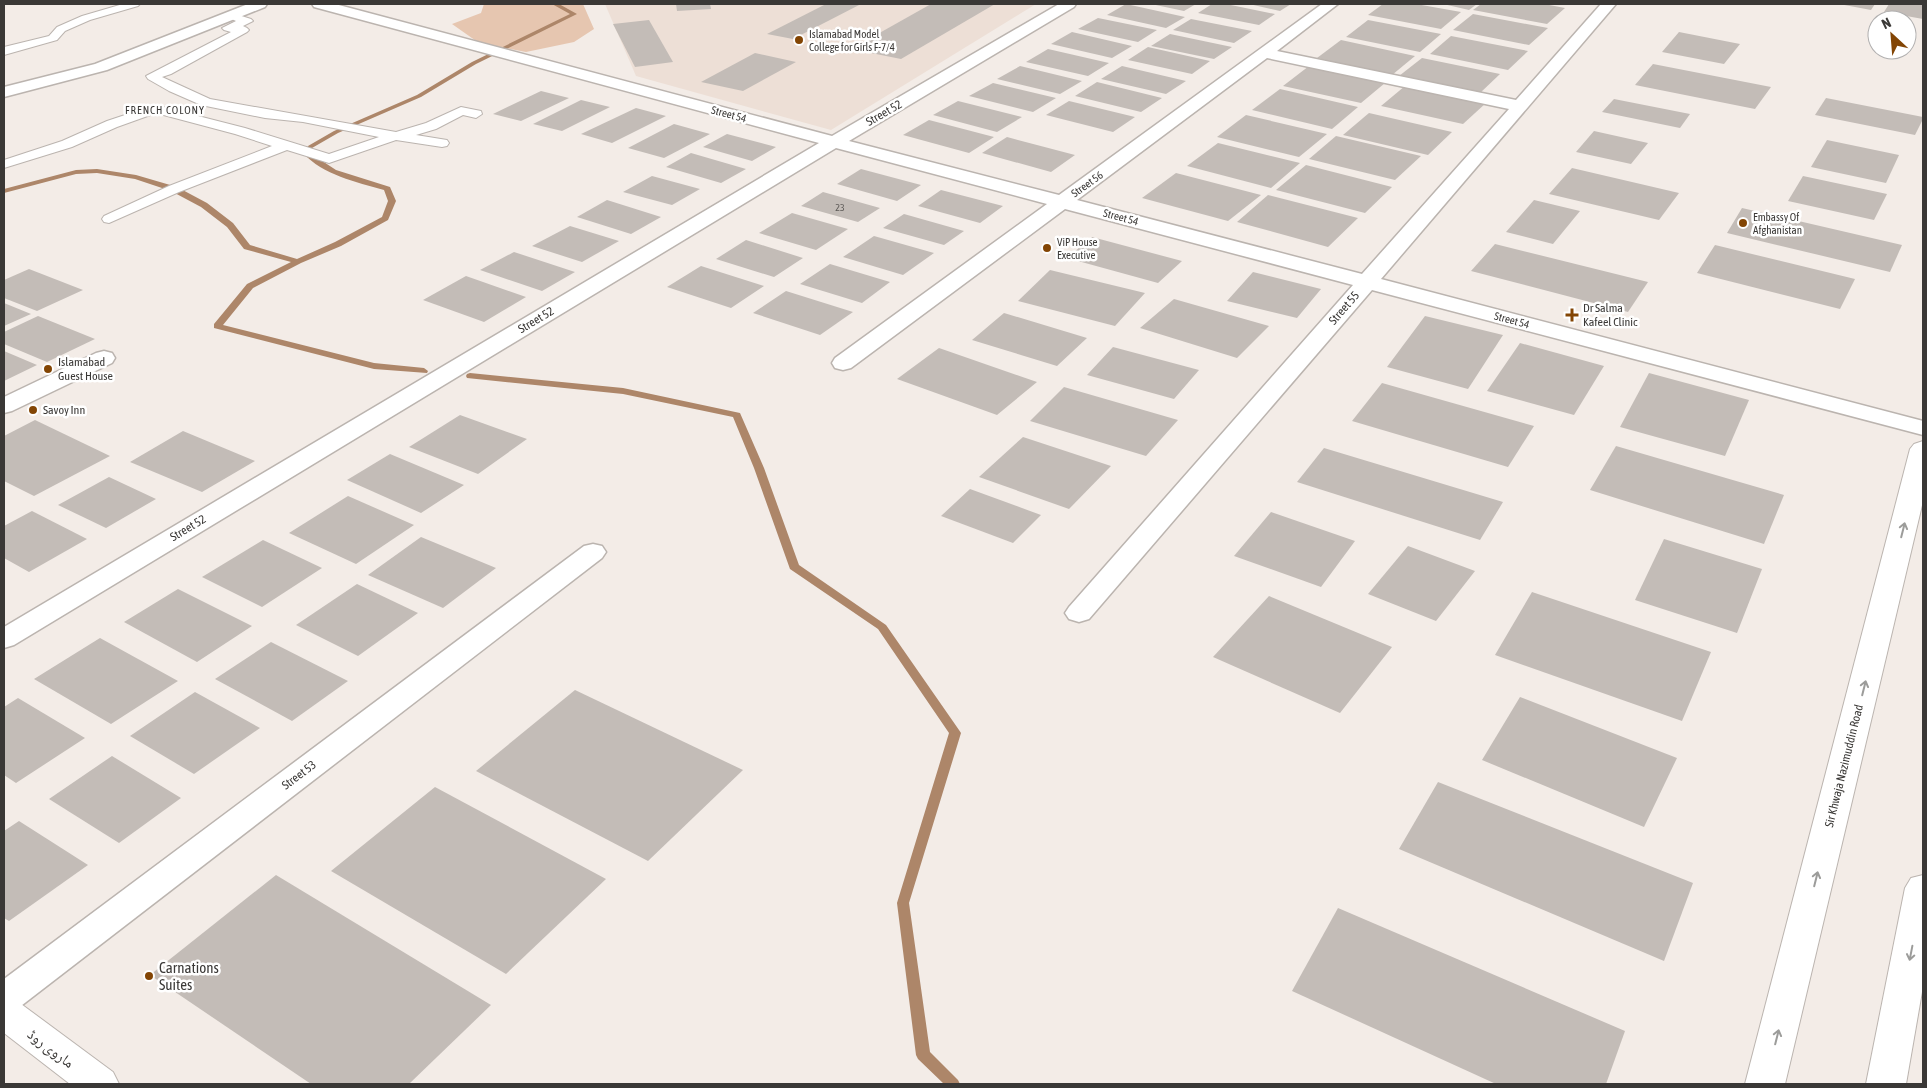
<svg xmlns="http://www.w3.org/2000/svg" width="1927" height="1088" font-family="'Asap Condensed','Noto Naskh Arabic',sans-serif">
<style>
.built{fill:#eddfd6}
.green{fill:#e6c6b0}
.lines{fill:none;stroke-linecap:round;stroke-linejoin:round}
.stream{fill:#ad8669;fill-rule:evenodd}
.building{fill:#c3bcb7}
.pedestrian-casing{stroke:#bbb4af;stroke-width:2}
.minor-casing{stroke:#bbb4af;stroke-width:3}
.tertiary-casing{stroke:#bbb4af;stroke-width:2}
.secondary-casing{stroke:#bbb4af;stroke-width:2}
.pedestrian{fill:#fff;fill-rule:evenodd}
.minor{fill:#fff;fill-rule:evenodd}
.tertiary{fill:#fff;fill-rule:evenodd}
.secondary{fill:#fff;fill-rule:evenodd}
.oneway{stroke:#9c9c9a}
.poi-dot{fill:#834504;stroke:#fff;stroke-width:2}
.labels{text-anchor:middle;dominant-baseline:central;stroke-width:5;stroke-linejoin:round;paint-order:stroke}
.number-label{font-size:10px;fill:#5c5956}
.far-poi-label{font-size:11px;fill:#3a3836;stroke:#fff;text-anchor:start}
.far-neighbourhood-label{font-size:11px;letter-spacing:1px;fill:#3a3836;stroke:#fff}
.far-street-label{font-size:11px;fill:#3a3836;stroke:#fff}
.street-label{font-size:12px;fill:#3a3836;stroke:#fff}
.poi-label{font-size:12px;fill:#3a3836;stroke:#fff;text-anchor:start}
.near-poi-label{font-size:15px;fill:#3a3836;stroke:#fff;text-anchor:start}
.near-street-label{font-size:15px;fill:#3a3836;stroke:#fff}
</style>
<rect width="100%" height="100%" fill="#f3ece7"/>
<path class="built" d="M605,4H1036L831,130L636,76Z"/>
<path class="green" d="M484,4H583L594,29L574,42L526,52L479,43L452,24L481,13Z"/>
<g class="lines">
<g class="stream">
<path d="M552,4H559L577,14L476,64L421,97L338,133L312,148L310,153L336,170L390,187L396,201L388,220L341,246L301,263L253,288L223,325L374,363L424,368L428,371L427,373L374,369L214,328V324L247,284L291,262L244,249L227,227L201,207L171,191L135,179L97,173L76,174L4,193V189L76,170L97,169L136,175L177,187L207,203L233,223L250,245L297,259L335,242L382,217L388,201L384,190C356,182 323,175 303,153L308,146L334,131L417,95L472,62L570,14Z"/>
<path d="M470,373L623,388L740,413L764,468L799,565L886,625L959,730L961,733L909,903L930,1052L958,1080L960,1084H944L918,1059L916,1055L897,903L949,733L878,629L790,569L754,468L733,417L623,394L467,378L466,376L467,374Z"/>
</g>
</g>
<g class="building">
<path d="M676,4H710L711,9L677,11Z"/>
<path d="M826,4H861L793,39L767,34Z"/>
<path d="M931,4H995L901,59L851,49Z"/>
<path d="M1126,4L1185,17L1166,28L1107,15Z"/>
<path d="M1151,4H1196L1184,11Z"/>
<path d="M1212,4H1226L1275,14L1259,25L1198,13Z"/>
<path d="M1249,4H1291L1280,11Z"/>
<path d="M1383,4H1416L1461,12L1441,29L1368,15Z"/>
<path d="M1443,4H1477L1469,10Z"/>
<path d="M1481,4H1544L1565,8L1547,24L1473,10Z"/>
<path d="M1839,4H1875L1871,10Z"/>
<path d="M1889,4H1923V19L1884,12Z"/>
<path d="M1473,14L1548,28L1529,45L1453,30Z"/>
<path d="M1098,18L1157,30L1138,42L1078,29Z"/>
<path d="M1191,19L1252,31L1234,43L1173,30Z"/>
<path d="M649,20L673,62L635,67L613,24Z"/>
<path d="M1368,20L1441,34L1420,52L1346,37Z"/>
<path d="M1072,32L1132,46L1112,58L1051,44Z"/>
<path d="M1679,32L1740,44L1724,64L1662,52Z"/>
<path d="M1170,34L1232,47L1214,59L1151,46Z"/>
<path d="M1451,36L1528,51L1508,70L1430,54Z"/>
<path d="M1341,40L1415,56L1392,75L1317,58Z"/>
<path d="M1148,47L1210,61L1192,74L1128,60Z"/>
<path d="M1048,49L1109,63L1088,76L1026,62Z"/>
<path d="M755,53L796,62L743,91L701,82Z"/>
<path d="M1422,58L1500,74L1479,94L1399,76Z"/>
<path d="M1653,64L1771,87L1755,109L1635,85Z"/>
<path d="M1020,66L1082,81L1060,94L997,79Z"/>
<path d="M1122,66L1186,81L1166,94L1101,79Z"/>
<path d="M1309,66L1385,83L1361,103L1283,86Z"/>
<path d="M1097,82L1162,98L1141,112L1075,96Z"/>
<path d="M993,83L1056,98L1033,112L969,96Z"/>
<path d="M1405,86L1486,103L1463,124L1381,106Z"/>
<path d="M1280,89L1358,107L1332,129L1252,110Z"/>
<path d="M541,91L569,98L521,121L493,114Z"/>
<path d="M1826,98L1923,117V119L1915,135L1815,115Z"/>
<path d="M1614,99L1690,114L1680,128L1602,112Z"/>
<path d="M581,100L610,107L562,131L533,124Z"/>
<path d="M958,101L1022,117L997,132L933,115Z"/>
<path d="M1069,101L1135,117L1113,132L1046,115Z"/>
<path d="M636,108L666,116L612,143L581,134Z"/>
<path d="M1369,113L1452,132L1428,155L1343,135Z"/>
<path d="M1246,115L1327,134L1299,157L1217,137Z"/>
<path d="M929,120L994,137L969,153L903,135Z"/>
<path d="M674,124L710,134L664,158L628,148Z"/>
<path d="M1594,131L1648,143L1631,164L1576,152Z"/>
<path d="M727,134L776,147L752,161L703,147Z"/>
<path d="M1336,136L1421,156L1395,180L1309,159Z"/>
<path d="M1007,137L1075,155L1051,172L982,153Z"/>
<path d="M1827,140L1899,155L1886,183L1811,167Z"/>
<path d="M1218,143L1300,163L1271,188L1187,166Z"/>
<path d="M691,153L746,169L721,183L666,167Z"/>
<path d="M1306,165L1392,187L1365,213L1276,190Z"/>
<path d="M1572,168L1679,193L1659,220L1549,194Z"/>
<path d="M861,169L921,185L897,201L837,184Z"/>
<path d="M1176,173L1261,195L1228,221L1142,198Z"/>
<path d="M652,176L700,189L672,205L623,192Z"/>
<path d="M1803,176L1887,194L1874,220L1788,201Z"/>
<path d="M941,190L1003,206L980,223L918,206Z"/>
<path d="M823,192L880,208L858,222L801,206Z"/>
<path d="M1268,195L1358,218L1328,247L1237,222Z"/>
<path d="M607,200L661,217L631,234L577,217Z"/>
<path d="M1534,200L1580,211L1553,244L1506,232Z"/>
<path d="M1742,208L1902,245L1890,272L1727,233Z"/>
<path d="M792,213L848,229L816,250L759,233Z"/>
<path d="M904,214L964,231L944,245L883,228Z"/>
<path d="M570,226L619,241L582,262L532,246Z"/>
<path d="M874,236L934,253L903,275L843,257Z"/>
<path d="M1092,237L1182,261L1158,283L1067,258Z"/>
<path d="M746,240L803,258L774,277L716,259Z"/>
<path d="M1495,244L1648,282L1628,312L1471,271Z"/>
<path d="M1715,245L1855,279L1840,309L1697,273Z"/>
<path d="M514,252L575,272L542,291L480,270Z"/>
<path d="M830,264L890,282L862,303L800,284Z"/>
<path d="M701,266L764,286L731,308L667,287Z"/>
<path d="M29,269L83,290L37,311L4,298V280Z"/>
<path d="M1050,270L1145,293L1115,326L1018,301Z"/>
<path d="M1253,272L1321,289L1297,318L1227,301Z"/>
<path d="M466,276L526,297L484,322L423,300Z"/>
<path d="M786,291L853,312L820,335L753,313Z"/>
<path d="M1174,299L1269,326L1237,358L1140,328Z"/>
<path d="M4,303L31,314L4,326Z"/>
<path d="M1004,313L1087,338L1057,366L972,340Z"/>
<path d="M38,316L95,339L47,362L4,344V332Z"/>
<path d="M1425,316L1503,335L1468,389L1387,367Z"/>
<path d="M1520,343L1604,366L1574,415L1487,391Z"/>
<path d="M1113,347L1199,370L1174,399L1087,375Z"/>
<path d="M939,348L1037,382L997,415L897,379Z"/>
<path d="M4,351L37,365L4,381Z"/>
<path d="M1649,373L1749,400L1725,456L1620,427Z"/>
<path d="M1382,383L1534,426L1508,467L1352,421Z"/>
<path d="M1064,387L1178,420L1146,456L1030,421Z"/>
<path d="M460,415L527,439L478,474L409,447Z"/>
<path d="M35,420L110,456L34,496L4,481V436Z"/>
<path d="M183,431L255,461L202,492L130,462Z"/>
<path d="M1023,437L1111,466L1069,509L979,477Z"/>
<path d="M1616,446L1784,495L1764,544L1590,490Z"/>
<path d="M1324,448L1503,502L1480,540L1297,482Z"/>
<path d="M390,454L464,485L421,513L347,480Z"/>
<path d="M109,477L156,499L106,528L58,505Z"/>
<path d="M970,489L1041,515L1013,543L941,516Z"/>
<path d="M348,496L414,525L356,564L289,533Z"/>
<path d="M32,511L87,539L29,572L4,558V526Z"/>
<path d="M1271,512L1355,541L1321,587L1234,556Z"/>
<path d="M421,537L496,568L443,608L368,575Z"/>
<path d="M1664,539L1762,569L1737,633L1635,600Z"/>
<path d="M263,540L322,568L262,607L202,577Z"/>
<path d="M1408,546L1475,571L1436,621L1368,594Z"/>
<path d="M357,584L418,613L358,656L296,625Z"/>
<path d="M178,589L252,626L197,662L124,622Z"/>
<path d="M1532,592L1711,652L1682,721L1495,655Z"/>
<path d="M1269,596L1392,647L1340,713L1213,657Z"/>
<path d="M100,638L178,681L111,724L34,679Z"/>
<path d="M271,642L348,681L292,721L215,679Z"/>
<path d="M575,690L743,770L648,861L476,771Z"/>
<path d="M195,692L260,728L194,774L130,736Z"/>
<path d="M1520,697L1677,758L1644,827L1482,760Z"/>
<path d="M18,698L85,738L16,783L4,775V707Z"/>
<path d="M112,756L181,798L119,843L49,799Z"/>
<path d="M1438,782L1693,883L1664,961L1399,849Z"/>
<path d="M435,787L606,879L506,974L331,871Z"/>
<path d="M19,821L88,865L9,921L4,918V831Z"/>
<path d="M276,875L491,1005L409,1084H311L150,975Z"/>
<path d="M1338,908L1625,1031L1606,1084H1496L1292,991Z"/>
</g>
<g class="lines">
<defs>
<g id="pedestrian">
<path d="M123,4H140L138,6L90,20L65,31L57,40L4,55V47L49,36L57,27L82,16Z"/>
<path d="M229,12L251,19L253,21L243,26L247,28L249,30L247,32L171,74L162,77L210,99L396,132L426,123L461,107L481,111L482,114L476,118L463,115L436,129L416,135L447,140L449,143L447,146L442,147L396,140L329,163L287,150L179,192L109,223L104,222L102,219L104,216L169,186L272,146L235,134L156,113L117,127L72,147L4,168V160L62,141L107,121L155,105L245,128L329,154L379,137L303,122L265,118L201,105L169,91L148,79L146,76L231,32L224,30L222,28L236,21L223,15Z"/>
</g>
<g id="minor">
<path d="M248,4H267L265,7L107,70L4,97V87L95,64Z"/>
<path d="M312,4H335L832,136L1059,4H1076L1074,7L849,141L1059,195L1322,4H1338L1277,51L1516,100L1601,4H1616L1381,279L1923,421V435L1372,290L1089,619L1079,622L1069,619L1065,613L1069,607L1353,285L1065,209L851,368L843,370L835,368L832,363L835,358L1047,204L836,148L14,645L4,648V627L819,143L314,7ZM1267,58L1509,109L1362,274L1077,200Z"/>
<path d="M104,351L112,353L115,358L112,363L12,411L4,413V397L96,353Z"/>
<path d="M593,544L602,546L606,552L602,558L17,1009L4,1014V979L584,546Z"/>
</g>
<path id="tertiary" d="M4,996L17,1001L113,1072L119,1084H70L4,1033Z"/>
<g id="secondary">
<path d="M1923,441V501L1785,1084H1745L1910,449L1914,444Z"/>
<path d="M1923,875V986L1906,1084H1866L1905,888L1911,878Z"/>
</g>
</defs>
<use href="#pedestrian" class="pedestrian-casing"/>
<use href="#minor" class="minor-casing"/>
<use href="#tertiary" class="tertiary-casing"/>
<use href="#secondary" class="secondary-casing"/>
<use href="#pedestrian" class="pedestrian"/>
<use href="#minor" class="minor"/>
<use href="#tertiary" class="tertiary"/>
<use href="#secondary" class="secondary"/>
</g>
<defs><path id="oneway-shaft" d="M-6 0H5M1.5-3L5.5 0L1.5 3" fill="none" stroke-width="1.6" stroke-linecap="round" stroke-linejoin="round" transform="scale(1.25)"/></defs>
<g class="oneway">
<use href="#oneway-shaft" transform="translate(1903 530) rotate(-76)"/>
<use href="#oneway-shaft" transform="translate(1864 688) rotate(-76)"/>
<use href="#oneway-shaft" transform="translate(1816 879) rotate(-76)"/>
<use href="#oneway-shaft" transform="translate(1911 953) rotate(101)"/>
<use href="#oneway-shaft" transform="translate(1777 1037) rotate(-76)"/>
</g>
<g class="poi-dot">
<circle cx="799" cy="40" r="5"/>
<circle cx="1743" cy="223" r="5"/>
<circle cx="1047" cy="248" r="5"/>
<path d="M1569.5 307.5h5v5h5v5h-5v5h-5v-5h-5v-5h5z"/>
<circle cx="48" cy="369" r="5"/>
<circle cx="33" cy="410" r="5"/>
<circle cx="149" cy="976" r="5"/>
</g>
<g class="labels">
<g class="number-label">
<text x="840" y="207">23</text>
</g>
<g class="far-poi-label">
<text x="809" y="34">Islamabad Model<tspan x="809" dy="13">College for Girls F-7/4</tspan></text>
<text x="1753" y="217">Embassy Of<tspan x="1753" dy="13">Afghanistan</tspan></text>
<text x="1057" y="242">ViP House<tspan x="1057" dy="13">Executive</tspan></text>
</g>
<g class="far-neighbourhood-label">
<text x="165" y="110">FRENCH COLONY</text>
</g>
<g class="far-street-label">
<text transform="translate(729 114) rotate(15)">Street 54</text>
<text transform="translate(1087 184) rotate(-36)">Street 56</text>
<text transform="translate(1121 217) rotate(15)">Street 54</text>
<text transform="translate(1512 320) rotate(15)">Street 54</text>
</g>
<g class="street-label">
<text transform="translate(884 113) rotate(-30)">Street 52</text>
<text transform="translate(1344 308) rotate(-49)">Street 55</text>
<text transform="translate(536 320) rotate(-31)">Street 52</text>
<text transform="translate(188 528) rotate(-31)">Street 52</text>
<text transform="translate(1844 766) rotate(-76)">Sir Khwaja Nazimuddin Road</text>
<text transform="translate(299 775) rotate(-37)">Street 53</text>
</g>
<g class="poi-label">
<text x="1583" y="308">Dr Salma<tspan x="1583" dy="14">Kafeel Clinic</tspan></text>
<text x="58" y="362">Islamabad<tspan x="58" dy="14">Guest House</tspan></text>
<text x="43" y="410">Savoy Inn</text>
</g>
<g class="near-poi-label">
<text x="159" y="967">Carnations<tspan x="159" dy="17">Suites</tspan></text>
</g>
<g class="near-street-label">
<text transform="translate(51 1048) rotate(37)">ماروی روڈ</text>
</g>
</g>
<rect width="1927" height="1088" fill="none" stroke="#3a3836" stroke-width="10"/>
<g transform="translate(1892 35) rotate(334)"><circle r="24" fill="#ffffff" stroke="#b0afaf"/>
<path d="M0-4L9 19L0 12L-9 19Z" fill="#834504"/>
<text y="-8" font-size="14" font-weight="bold" text-anchor="middle" fill="#3a3836">N</text>
</g>
</svg>
